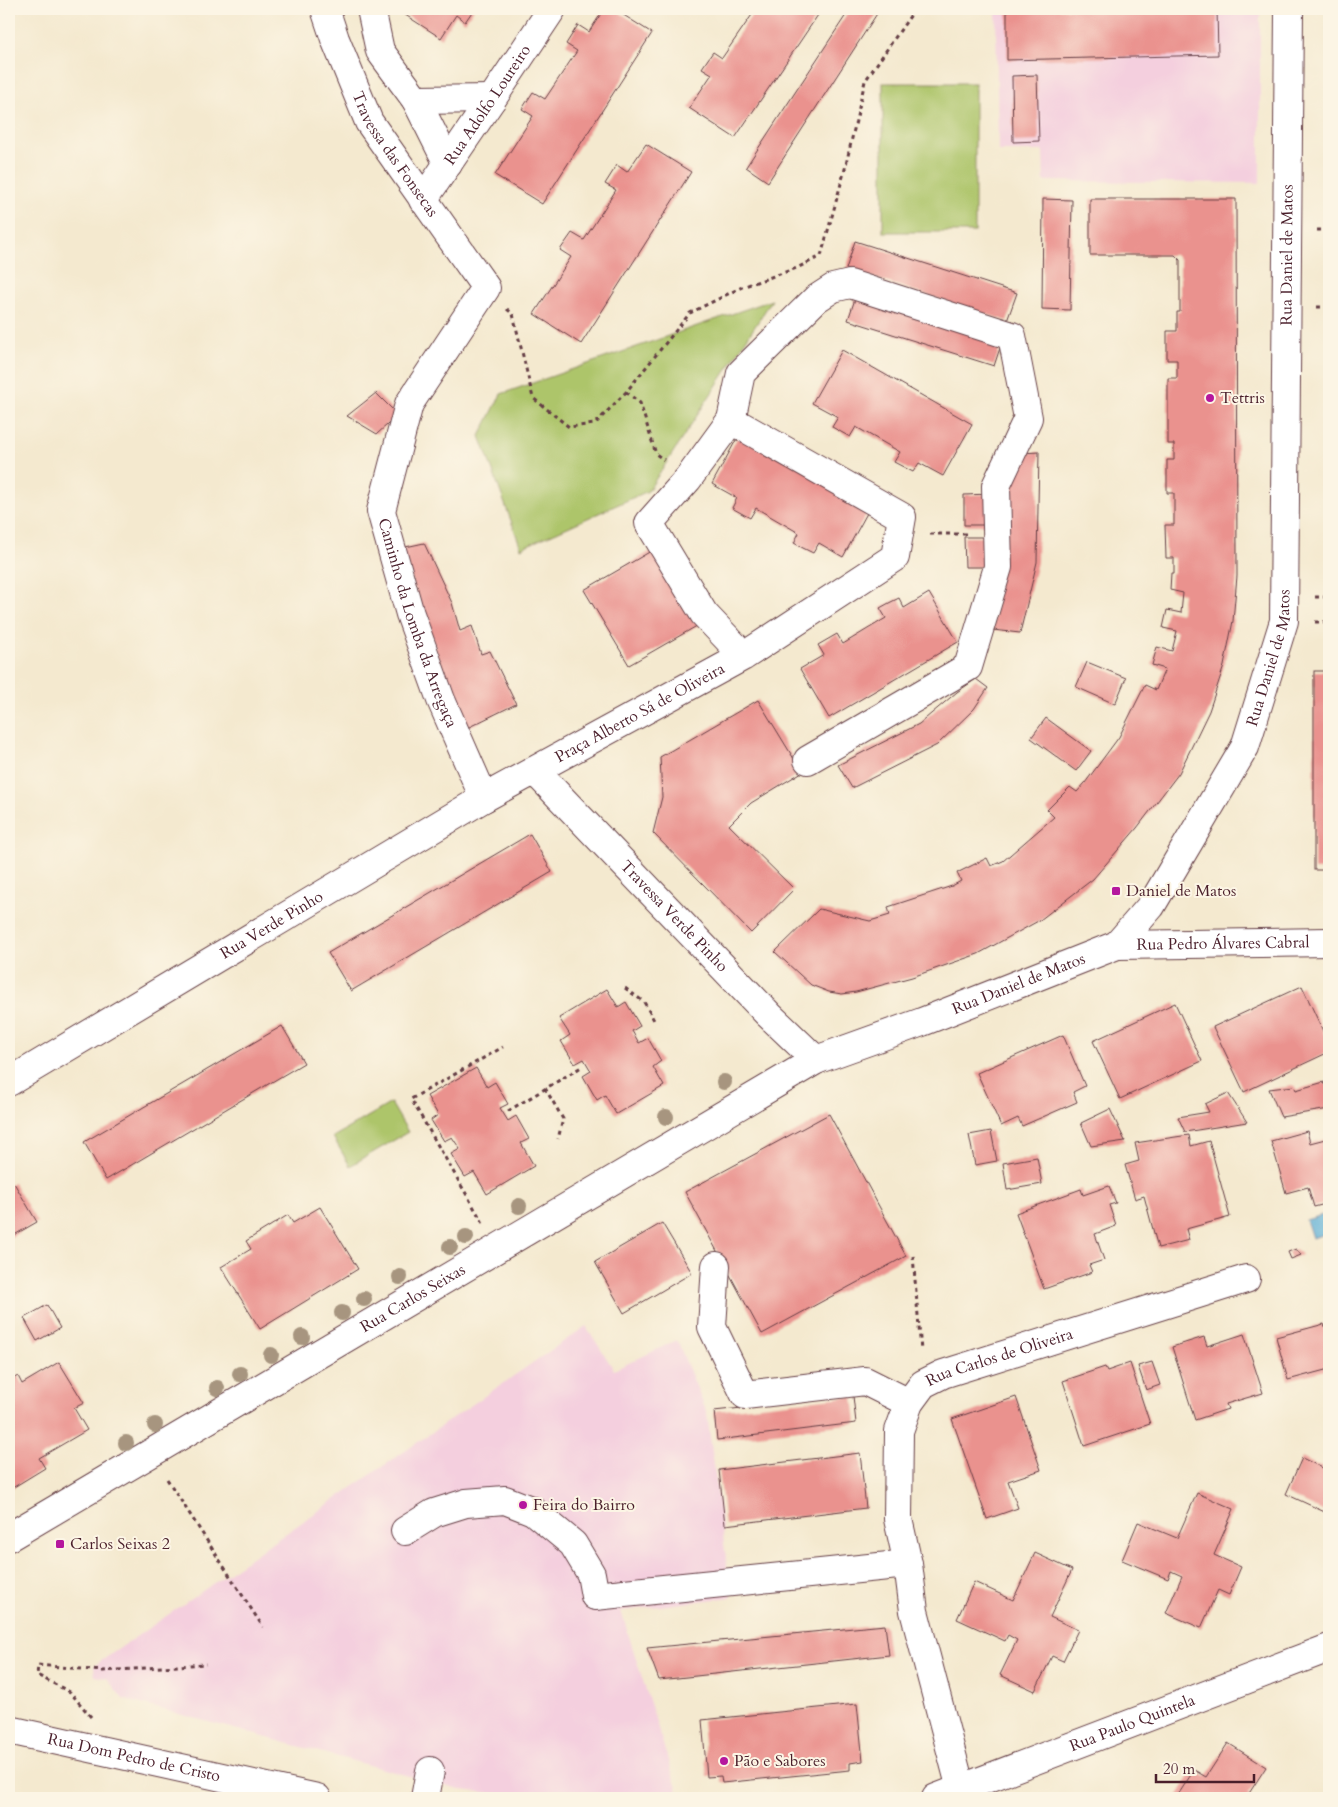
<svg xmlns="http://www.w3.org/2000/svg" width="1338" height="1807" font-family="Cardo,serif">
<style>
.built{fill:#f4cfde}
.green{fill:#adc56a;stroke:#7c724a}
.water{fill:#5aaed6;stroke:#526680}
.building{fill:#ea928e}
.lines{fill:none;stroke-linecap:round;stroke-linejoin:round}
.minor-casing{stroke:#643d44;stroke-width:30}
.path{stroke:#643d44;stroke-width:3;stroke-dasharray:4 4;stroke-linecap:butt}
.minor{stroke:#fff;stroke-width:28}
.tree{fill:#a7957f}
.poi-dot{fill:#b5179e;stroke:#fcf5e5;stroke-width:2}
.labels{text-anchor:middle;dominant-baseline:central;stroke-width:4;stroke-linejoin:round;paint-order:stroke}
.street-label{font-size:16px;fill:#4a1f2b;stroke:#fcf5e5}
.poi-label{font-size:16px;fill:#4a1f2b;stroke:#fcf5e5;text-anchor:start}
</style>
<rect width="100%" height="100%" fill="#fcf5e5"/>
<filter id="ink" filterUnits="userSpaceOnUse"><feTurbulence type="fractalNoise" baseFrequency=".02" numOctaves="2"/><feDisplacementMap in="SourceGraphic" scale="10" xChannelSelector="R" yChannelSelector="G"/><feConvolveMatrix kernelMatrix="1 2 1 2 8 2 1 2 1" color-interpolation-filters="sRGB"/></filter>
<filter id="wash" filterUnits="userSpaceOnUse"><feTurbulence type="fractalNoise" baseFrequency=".0096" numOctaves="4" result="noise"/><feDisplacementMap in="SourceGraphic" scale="20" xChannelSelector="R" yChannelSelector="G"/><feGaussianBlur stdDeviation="1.12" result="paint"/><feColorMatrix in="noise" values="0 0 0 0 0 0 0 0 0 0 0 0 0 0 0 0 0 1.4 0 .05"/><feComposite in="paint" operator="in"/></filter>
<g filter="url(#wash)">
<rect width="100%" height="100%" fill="#f4e9cf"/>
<g class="built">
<path d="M996,9H1260V183L1044,181L1043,151H998Z"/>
<path d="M586,1326L614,1370L677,1340L707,1413L731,1597L621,1611L680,1798H539L461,1790L123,1699L107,1678L95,1676L94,1666Z"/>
</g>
<g class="green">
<rect x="883" y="83" width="92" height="149"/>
<path d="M772,300L648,491L521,548L480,436L501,394Z"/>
<path d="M391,1103L408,1132L350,1166L333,1137Z"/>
</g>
<path class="water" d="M1329,1213V1233L1312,1238L1306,1220Z"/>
<g id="blocks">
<g class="building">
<path d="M396,9H474L465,22L456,15L441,38Z"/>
<path d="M604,9H614L652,33L542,204L495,175L533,116L522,109L533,92L545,99L577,51L566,44L578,25L589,32Z"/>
<path d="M756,9H822L735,138L689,108L712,74L702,68L708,59L713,52L722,58Z"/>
<path d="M850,9H880L768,182L746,167Z"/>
<path d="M1007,9H1217L1218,55L1007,60Z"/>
<path d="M1037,75L1039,141L1013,142L1012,76Z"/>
<path d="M646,144L691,172L581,344L534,314L571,257L560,250L572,233L584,240L616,190L605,184L617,165L627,172Z"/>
<path d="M1043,199L1072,200L1070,310L1042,309Z"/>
<path d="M1090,199H1236L1237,576L1233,621L1224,666L1209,711L1179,773L1137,828L1093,879L1040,920L978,954L912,977L856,992L842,994L829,992L811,985L775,952L819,909L870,921L890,915L888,907L952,886L961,881L957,873L987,858L991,866L1003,861L1054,817L1047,810L1070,787L1077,792L1085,783L1119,737L1145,685L1156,690L1165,669L1152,665L1157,647L1172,651L1177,631L1163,628L1167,610L1181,613L1183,593L1170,590L1171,573H1174V558H1166L1165,525H1174V493H1167V460H1174V444H1168V378H1177V360H1167V331H1177V312H1180V260L1175,255H1090Z"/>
<path d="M855,241L1017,293L1007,321L846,269Z"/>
<path d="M857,293L1003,339L994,366L848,320Z"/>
<path d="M842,350L972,424L943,476L919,463L913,472L894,462L900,452L856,427L850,437L832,427L838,417L812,403Z"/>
<path d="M376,393L398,415L377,434L347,416Z"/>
<path d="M741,431L872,504L843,557L819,543L813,553L803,548L794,543L799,533L756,508L750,518L732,508L737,498L712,484Z"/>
<path d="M1039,452L1037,562L1020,633L993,630L1009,481L1022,453Z"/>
<path d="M990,494V525H964V495Z"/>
<path d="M964,537H990V567H965Z"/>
<path d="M424,543L452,603L460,631L472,626L481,654L490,651L516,704L463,730L401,548Z"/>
<path d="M658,547L702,623L629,665L584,590Z"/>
<path d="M929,593L958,642L829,718L800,669L824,655L818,645L837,634L843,644L886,618L880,608L889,603L899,598L904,608Z"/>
<path d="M1087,662L1126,678L1115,704L1076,687Z"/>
<rect x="1314" y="671" width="15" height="199"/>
<path d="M976,679L988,688L974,709L937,745L852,788L838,765L919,724L957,692Z"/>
<path d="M758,700L802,772L751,803L729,825L794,889L751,933L653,833L662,797L660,757Z"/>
<path d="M1046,718L1091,751L1076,771L1031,738Z"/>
<path d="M530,834L552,872L351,991L328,953Z"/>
<path d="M1302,986L1329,1044V1052L1244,1092L1213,1027Z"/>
<path d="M607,989L618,1007L626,1002L640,1026L632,1031L639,1043L648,1038L661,1061L653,1067L664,1086L616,1114L605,1095L597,1100L583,1076L591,1071L584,1059L575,1064L561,1041L570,1035L559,1018Z"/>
<path d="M1175,1003L1202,1061L1120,1099L1093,1041Z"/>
<path d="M282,1026L304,1063L106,1180L84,1142Z"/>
<path d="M1063,1035L1085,1086L1073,1092L1077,1102L1022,1126L1018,1118L1001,1126L977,1073Z"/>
<path d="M476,1068L487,1087L495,1082L508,1104L500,1108L508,1121L516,1116L529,1139L521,1143L534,1166L487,1194L474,1172L465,1177L451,1154L460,1149L452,1137L444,1141L431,1120L438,1115L427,1096Z"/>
<path d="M1324,1082V1084L1329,1083V1109L1281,1117L1269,1089L1294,1086L1296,1090Z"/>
<path d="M1228,1093L1247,1122L1185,1132L1178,1117L1209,1112L1205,1104Z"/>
<path d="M1110,1109L1125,1141L1091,1146L1081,1123Z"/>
<path d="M829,1114L906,1256L762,1334L685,1192Z"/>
<path d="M991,1131L997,1161L975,1165L969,1135Z"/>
<path d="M1307,1131L1310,1143L1329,1138V1203L1314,1207L1308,1187L1286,1193L1271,1141Z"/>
<path d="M1189,1135L1191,1146L1209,1141L1230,1217L1186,1229L1189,1240L1158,1248L1144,1196L1135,1199L1125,1165L1139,1161L1135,1143Z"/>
<path d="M1037,1157L1042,1184L1007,1190L1003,1163Z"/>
<path d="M14,1183L37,1222L9,1238V1186Z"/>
<path d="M1109,1186L1116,1203L1109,1205L1116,1226L1095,1234L1104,1260L1089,1265L1092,1272L1044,1289L1016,1213L1081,1189L1083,1195Z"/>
<path d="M320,1207L358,1269L260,1329L221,1267L251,1249L246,1241L288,1215L293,1223Z"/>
<path d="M662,1223L692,1273L624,1313L595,1262Z"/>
<path d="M1296,1249L1301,1255L1291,1259L1288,1252Z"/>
<path d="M47,1305L60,1328L37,1341L24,1318Z"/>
<path d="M1324,1324L1327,1331H1329V1369L1288,1380L1276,1337Z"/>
<path d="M1244,1334L1263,1393L1226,1404L1228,1409L1195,1420L1172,1347L1204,1337L1207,1346Z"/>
<path d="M59,1362L84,1403L74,1408L87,1430L39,1458L45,1468L9,1490V1381L18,1376L22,1384Z"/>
<path d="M1152,1362L1160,1385L1146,1390L1138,1366Z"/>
<path d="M1130,1363L1150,1424L1084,1446L1063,1381L1105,1367L1107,1371Z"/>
<path d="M853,1396L856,1423L717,1440L714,1411Z"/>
<path d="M1016,1397L1041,1470L1008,1481L1018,1508L987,1519L952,1419Z"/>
<path d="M860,1453L866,1508L725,1525L719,1470Z"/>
<path d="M1302,1458L1329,1471V1514L1286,1494Z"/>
<path d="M1197,1493L1234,1509L1214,1555L1241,1567L1229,1595L1218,1590L1201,1628L1166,1613L1182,1576L1171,1571L1168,1579L1122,1560L1138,1522L1177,1538Z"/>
<path d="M1035,1553L1072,1570L1050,1617L1078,1630L1063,1661L1052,1656L1035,1691L1000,1675L1017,1640L1008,1635L1005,1641L957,1619L974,1582L1013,1600Z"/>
<path d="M885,1625L889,1655L659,1680L647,1648Z"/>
<path d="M857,1704L863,1761L850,1763V1770L722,1783L721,1776L707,1777L702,1720Z"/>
<path d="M1228,1743L1266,1767L1248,1795L1253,1798H1176L1194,1770L1206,1777Z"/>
</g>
</g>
</g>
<g filter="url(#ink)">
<use href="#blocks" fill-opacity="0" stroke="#643d44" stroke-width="1"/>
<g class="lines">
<defs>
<g id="minor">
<path id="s1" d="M325,9L335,39L369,122L486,288L409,404L381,511L410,614L441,700L484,798"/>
<path d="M371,9L380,51L416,100L448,164"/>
<path d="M416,100L492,99"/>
<path id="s2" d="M423,200L492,99L552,9"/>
<path d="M731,420L741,373L816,299L833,288L850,284L1012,336L1028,418L996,486L998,567L968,667L808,760"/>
<path id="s3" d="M535,771L769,1015L816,1060"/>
<path id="s4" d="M1117,945L1329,942"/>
<path id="s5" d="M9,1082L484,798L744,656L895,557L902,517L731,420L688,479L649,523L704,614L744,656"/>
<path d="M716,1266L712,1327L745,1395L865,1381L909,1403"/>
<path d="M405,1531L434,1513L466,1503L505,1500L533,1511L573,1544L591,1574L595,1596L908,1564"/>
<path id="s6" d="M9,1537L816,1060L922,1022L1117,945L1151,906L1245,747L1284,621L1289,9"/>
<path id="s7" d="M9,1730L317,1798"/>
<path id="s8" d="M961,1789L914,1611L908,1564L898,1519L899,1431L909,1403L923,1384L943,1374L1246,1279"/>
<path d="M425,1798L430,1771"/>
<path id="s9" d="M936,1798L1329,1648"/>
</g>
</defs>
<use href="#minor" class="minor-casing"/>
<g class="path">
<path d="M1317,230H1329"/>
<path d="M1317,307H1329"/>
<path d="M507,309L513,314L533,398L569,427L595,424L626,392L690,313L742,287L797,268L821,256L845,169L865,81L915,9"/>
<path d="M626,392L640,403L656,454L664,460"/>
<path d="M930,534H968"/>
<path d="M1315,597H1329"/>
<path d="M1315,622H1329"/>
<path d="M625,988L644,1002L655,1022"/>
<path d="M545,1088L563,1119L558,1139"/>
<path d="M508,1111L583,1066"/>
<path d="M483,1223L411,1099L503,1047"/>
<path d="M913,1256L921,1351"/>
<path d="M167,1479L263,1627"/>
<path d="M91,1717L70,1692L37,1675L38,1665L103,1671L206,1664"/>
</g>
<use href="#minor" class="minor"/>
</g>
<g class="tree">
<circle cx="724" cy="1082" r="8"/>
<circle cx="666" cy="1117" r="8"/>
<circle cx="519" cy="1206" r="8"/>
<circle cx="466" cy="1237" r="8"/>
<circle cx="450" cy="1247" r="8"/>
<circle cx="400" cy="1277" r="8"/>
<circle cx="364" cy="1299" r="8"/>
<circle cx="342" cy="1313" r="8"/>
<circle cx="302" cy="1337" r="8"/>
<circle cx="271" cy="1355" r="8"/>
<circle cx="240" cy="1374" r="8"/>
<circle cx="217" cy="1388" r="8"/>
<circle cx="155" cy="1425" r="8"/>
<circle cx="126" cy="1443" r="8"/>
</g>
</g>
<g class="poi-dot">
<circle cx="1210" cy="398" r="5"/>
<rect x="1111" y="886" width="10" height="10" rx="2.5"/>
<circle cx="523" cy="1505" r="5"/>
<rect x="55" y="1539" width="10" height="10" rx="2.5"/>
<circle cx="724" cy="1761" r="5"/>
</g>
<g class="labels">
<g class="street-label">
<text stroke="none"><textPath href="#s2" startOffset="115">Rua Adolfo Loureiro</textPath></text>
<text stroke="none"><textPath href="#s1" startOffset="162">Travessa das Fonsecas</textPath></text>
<text stroke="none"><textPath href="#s6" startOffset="1994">Rua Daniel de Matos</textPath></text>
<text stroke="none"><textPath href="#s1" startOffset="692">Caminho da Lomba da Arregaça</textPath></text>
<text stroke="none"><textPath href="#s6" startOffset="1589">Rua Daniel de Matos</textPath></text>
<text stroke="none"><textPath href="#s5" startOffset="731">Praça Alberto Sá de Oliveira</textPath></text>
<text stroke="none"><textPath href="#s3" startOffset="201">Travessa Verde Pinho</textPath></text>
<text stroke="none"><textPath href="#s5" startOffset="306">Rua Verde Pinho</textPath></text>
<text stroke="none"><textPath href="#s4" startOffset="106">Rua Pedro Álvares Cabral</textPath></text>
<text stroke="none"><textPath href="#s6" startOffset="1154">Rua Daniel de Matos</textPath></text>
<text stroke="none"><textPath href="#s6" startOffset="469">Rua Carlos Seixas</textPath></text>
<text stroke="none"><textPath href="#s8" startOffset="500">Rua Carlos de Oliveira</textPath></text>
<text stroke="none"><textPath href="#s9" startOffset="210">Rua Paulo Quintela</textPath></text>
<text stroke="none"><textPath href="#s7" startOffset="128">Rua Dom Pedro de Cristo</textPath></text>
</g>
<g class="poi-label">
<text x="1220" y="398">Tettris</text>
<text x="1126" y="891">Daniel de Matos</text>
<text x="533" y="1505">Feira do Bairro</text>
<text x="70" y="1544">Carlos Seixas 2</text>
<text x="734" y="1761">Pão e Sabores</text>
</g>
</g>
<rect width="1338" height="1807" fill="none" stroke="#fcf5e5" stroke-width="30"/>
<path d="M1156 1774v8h98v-8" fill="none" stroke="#4a1f2b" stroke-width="2.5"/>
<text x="1163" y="1774" font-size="15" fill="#4a1f2b" stroke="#fcf5e5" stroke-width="4" paint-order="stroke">20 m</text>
</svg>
